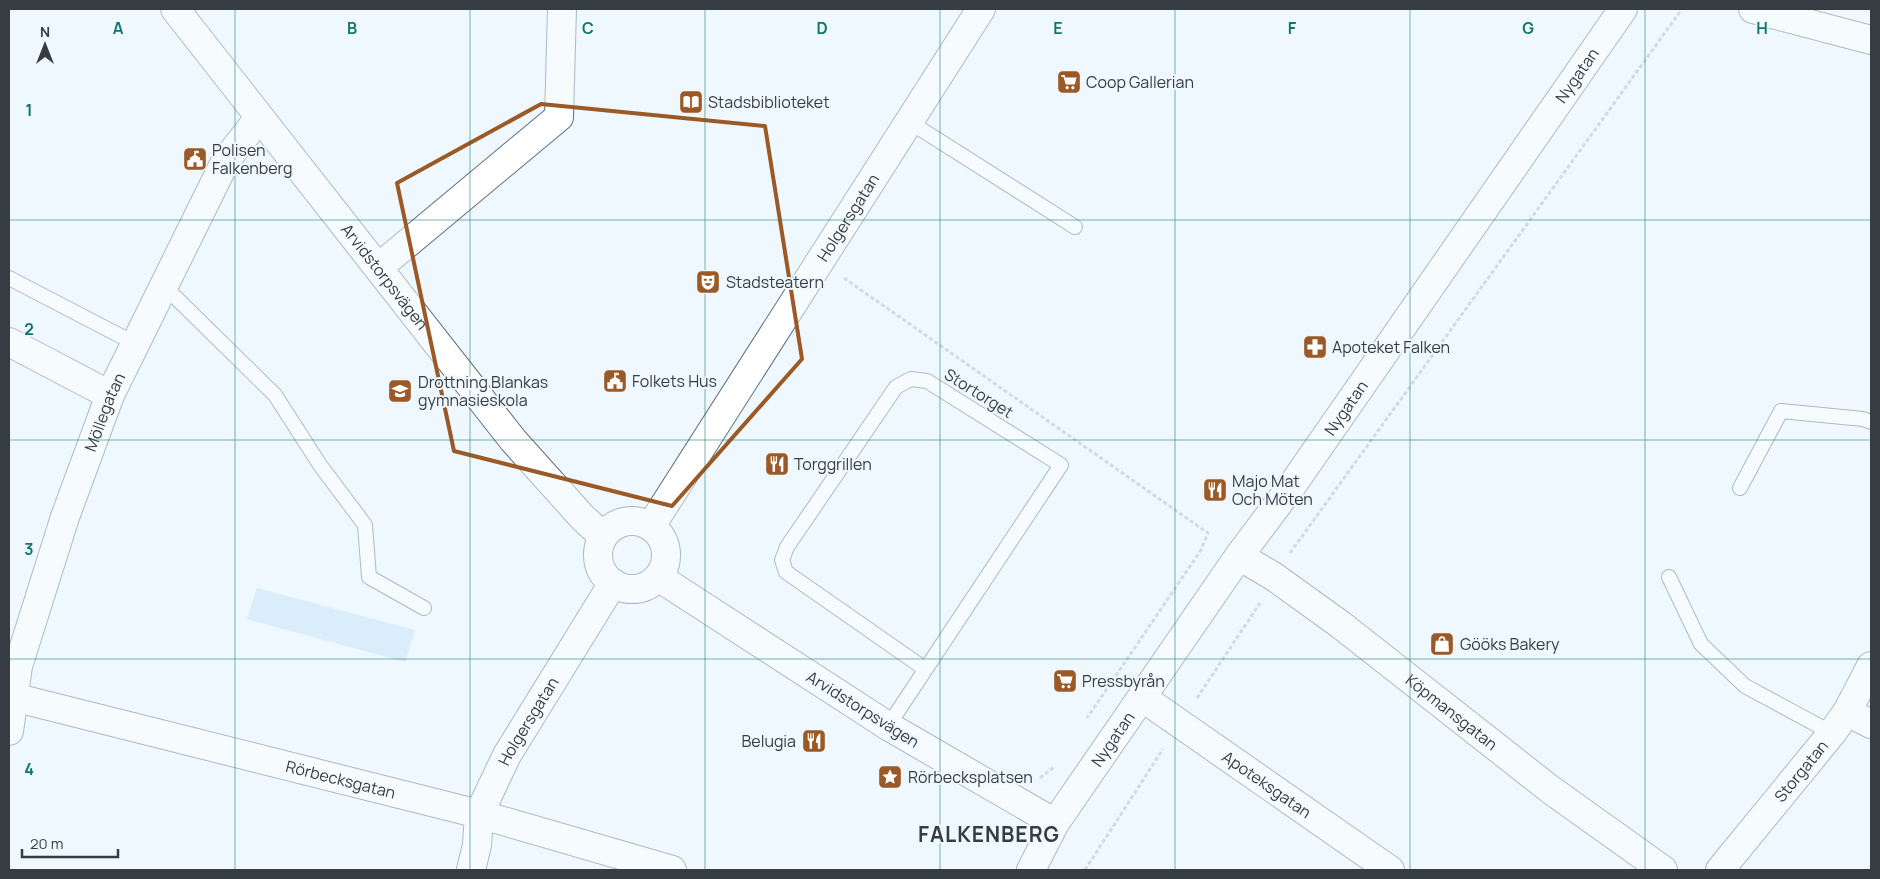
<svg xmlns="http://www.w3.org/2000/svg" width="1880" height="879" font-family="Manrope,sans-serif">
<style>
.green{fill:#bee1f6}
.lines{fill:none;stroke-linecap:round;stroke-linejoin:round}
.lane-casing{stroke:#5d707c;stroke-width:16}
.street-casing{stroke:#5d707c;stroke-width:30}
.secondary-casing{stroke:#5d707c;stroke-width:30}
.path{stroke:#b0b9bf;stroke-width:3;stroke-dasharray:4 2.5;stroke-linecap:butt}
.lane{stroke:#fff;stroke-width:14}
.street{stroke:#fff;stroke-width:28}
.secondary{stroke:#fff;stroke-width:28}
.marked{fill:none;stroke:#9a5925;stroke-width:4;stroke-linejoin:round}
.grid{fill:none;stroke:#0f766e;stroke-width:1;stroke-opacity:0.55}
.labels{text-anchor:middle;dominant-baseline:central;stroke-width:4;stroke-linejoin:round;paint-order:stroke}
.street-label{font-size:16px;fill:#353d43;stroke:#eff8fe}
.poi-label{font-size:16px;fill:#353d43;stroke:#eff8fe;text-anchor:start}
.district-label{font-size:21px;font-weight:bold;letter-spacing:1px;fill:#353d43;stroke:#eff8fe}
.grid-label{font-size:16px;text-anchor:middle;font-weight:bold;fill:#0f766e;stroke:#eff8fe;stroke-width:4;stroke-linejoin:round;paint-order:stroke}
</style>
<rect width="100%" height="100%" fill="#eff8fe"/>
<path class="green" d="M257,588L415,630L405,662L247,619Z"/>
<g class="lines">
<defs>
<g id="lane">
<path d="M908,121L1075,227"/>
<path d="M9,278L136,344"/>
<path d="M164,286L275,395L320,465L365,525L369,577L424,608"/>
<path d="M1740,488L1781,411L1863,419L1871,422"/>
<path d="M1669,577L1701,644L1745,686L1832,733"/>
<path d="M888,726L1061,465L927,381L911,379L896,387L787,547L782,560L786,572L925,669"/>
</g>
<g id="street">
<path d="M1753,9L1871,40"/>
<path d="M379,267L559,117L562,9"/>
<path d="M9,342L110,395"/>
<path id="s1" d="M1239,556L1273,576L1341,625L1551,790L1663,870"/>
<path id="s2" d="M9,696L479,814L672,870"/>
<path id="s3" d="M1143,698L1390,870"/>
<path d="M1847,712L1871,724"/>
<path id="s4" d="M888,726L1055,823L1239,556L1293,484L1623,9"/>
<path id="s5" d="M9,731L18,666L65,517L110,395L226,160L259,118"/>
<path d="M1031,870L1055,823"/>
<path id="s6" d="M1720,870L1832,733L1847,712L1871,666"/>
</g>
<g id="secondary">
<path id="s7" d="M175,9L513,440L583,518L603,536"/>
<circle cx="632" cy="555" r="34"/>
<path id="s8" d="M651,526L981,9"/>
<path d="M658,577L888,726"/>
<path id="s9" d="M471,870L477,845L479,814L507,755L613,583"/>
</g>
</defs>
<use href="#lane" class="lane-casing"/>
<use href="#street" class="street-casing"/>
<use href="#secondary" class="secondary-casing"/>
<g class="path">
<path d="M844,278L1208,533L1201,550L1087,718"/>
<path d="M1290,553L1682,9"/>
<path d="M1197,698L1260,603"/>
<path d="M1040,778L1054,767"/>
<path d="M1085,870L1163,749"/>
</g>
<use href="#lane" class="lane"/>
<use href="#street" class="street"/>
<use href="#secondary" class="secondary"/>
</g>
<path d="M0 0H1880V879H0ZM541,104L765,126L802,359L672,506L454,451L397,183Z" fill="#eff8fe" fill-opacity=".55" fill-rule="evenodd"/>
<path class="marked" d="M541,104L765,126L802,359L672,506L454,451L397,183Z"/>
<path class="grid" d="M235,9V870M470,9V870M705,9V870M940,9V870M1175,9V870M1410,9V870M1645,9V870M9,220H1871M9,440H1871M9,659H1871"/>
<defs>
<symbol id="supermarket-square" viewBox="-11 -11 22 22"><rect x="-9" y="-9" width="18" height="18" rx="4" fill="#9a5925" stroke="#eff8fe"/><path d="M-6-5.5h2.5l.6 2H6L4.5 2H-2.5L-4.4-4H-6ZM-1.5 3.2a1.3 1.3 0 1 0 .1 0ZM3 3.2a1.3 1.3 0 1 0 .1 0Z" fill="#fff"/></symbol>
<symbol id="library-square" viewBox="-11 -11 22 22"><rect x="-9" y="-9" width="18" height="18" rx="4" fill="#9a5925" stroke="#eff8fe"/><path d="M-6-4Q-3-5.5-.7-3.5V5Q-3 3-6 4ZM6-4Q3-5.5 .7-3.5V5Q3 3 6 4Z" fill="#fff"/></symbol>
<symbol id="civic-square" viewBox="-11 -11 22 22"><rect x="-9" y="-9" width="18" height="18" rx="4" fill="#9a5925" stroke="#eff8fe"/><path d="M-.6-6.5H3V-4.5H.6V-3L4-1V1h2V6H-6V1h2V-1L-.6-3ZM-1.2 2.5V6h2.4V2.5Z" fill="#fff"/></symbol>
<symbol id="theatre-square" viewBox="-11 -11 22 22"><rect x="-9" y="-9" width="18" height="18" rx="4" fill="#9a5925" stroke="#eff8fe"/><path d="M-5-5.5Q0-4 5-5.5V0Q5 5 0 6Q-5 5-5 0ZM-3.3-2.5H-1v1.5H-3.3ZM1-2.5H3.3v1.5H1ZM-2.8 1Q0 5.5 2.8 1Z" fill="#fff"/></symbol>
<symbol id="pharmacy-square" viewBox="-11 -11 22 22"><rect x="-9" y="-9" width="18" height="18" rx="4" fill="#9a5925" stroke="#eff8fe"/><path d="M-2-6h4v4h4v4h-4v4h-4v-4h-4v-4h4Z" fill="#fff"/></symbol>
<symbol id="school-square" viewBox="-11 -11 22 22"><rect x="-9" y="-9" width="18" height="18" rx="4" fill="#9a5925" stroke="#eff8fe"/><path d="M0-5L7-2L0 1L-7-2ZM-4 1L0 2.5L4 1V4Q0 6-4 4Z" fill="#fff"/></symbol>
<symbol id="restaurant-square" viewBox="-11 -11 22 22"><rect x="-9" y="-9" width="18" height="18" rx="4" fill="#9a5925" stroke="#eff8fe"/><path d="M-5-6h1v4h1v-4h1v4h1v-4h1v5L-1.5 .5V6h-2V.5L-5-1ZM5-6V6H3V1.5H1.5Q1.5-4 5-6Z" fill="#fff"/></symbol>
<symbol id="shop-square" viewBox="-11 -11 22 22"><rect x="-9" y="-9" width="18" height="18" rx="4" fill="#9a5925" stroke="#eff8fe"/><path d="M-5-2.5h2.3a2.7 3.5 0 0 1 5.4 0H5L5.5 6h-11ZM-1.5-2.5h3a1.5 2.3 0 0 0-3 0Z" fill="#fff"/></symbol>
<symbol id="sight-square" viewBox="-11 -11 22 22"><rect x="-9" y="-9" width="18" height="18" rx="4" fill="#9a5925" stroke="#eff8fe"/><path d="M0-6L1.8-2.2L6-1.7L2.9 1.2L3.7 5.4L0 3.3L-3.7 5.4L-2.9 1.2L-6-1.7L-1.8-2.2Z" fill="#fff"/></symbol>
</defs>
<g fill-rule="evenodd">
<use href="#supermarket-square" x="1055" y="68" width="28" height="28"/>
<use href="#library-square" x="677" y="88" width="28" height="28"/>
<use href="#civic-square" x="181" y="145" width="28" height="28"/>
<use href="#theatre-square" x="694" y="268" width="28" height="28"/>
<use href="#pharmacy-square" x="1301" y="333" width="28" height="28"/>
<use href="#civic-square" x="601" y="367" width="28" height="28"/>
<use href="#school-square" x="386" y="377" width="28" height="28"/>
<use href="#restaurant-square" x="763" y="450" width="28" height="28"/>
<use href="#restaurant-square" x="1201" y="476" width="28" height="28"/>
<use href="#shop-square" x="1428" y="630" width="28" height="28"/>
<use href="#supermarket-square" x="1051" y="667" width="28" height="28"/>
<use href="#restaurant-square" x="800" y="727" width="28" height="28"/>
<use href="#sight-square" x="876" y="763" width="28" height="28"/>
</g>
<g class="labels">
<g class="street-label">
<text stroke="none"><textPath href="#s4" startOffset="1105">Nygatan</textPath></text>
<text stroke="none"><textPath href="#s8" startOffset="366">Holgersgatan</textPath></text>
<text stroke="none"><textPath href="#s7" startOffset="340">Arvidstorpsvägen</textPath></text>
<text transform="translate(979 393) rotate(32)">Stortorget</text>
<text stroke="none"><textPath href="#s4" startOffset="700">Nygatan</textPath></text>
<text stroke="none"><textPath href="#s5" startOffset="334">Möllegatan</textPath></text>
<text transform="translate(863 709) rotate(32)">Arvidstorpsvägen</text>
<text stroke="none"><textPath href="#s1" startOffset="264">Köpmansgatan</textPath></text>
<text stroke="none"><textPath href="#s9" startOffset="162">Holgersgatan</textPath></text>
<text stroke="none"><textPath href="#s4" startOffset="295">Nygatan</textPath></text>
<text stroke="none"><textPath href="#s6" startOffset="128">Storgatan</textPath></text>
<text stroke="none"><textPath href="#s2" startOffset="342">Rörbecksgatan</textPath></text>
<text stroke="none"><textPath href="#s3" startOffset="151">Apoteksgatan</textPath></text>
</g>
<g class="poi-label">
<text x="1086" y="82">Coop Gallerian</text>
<text x="708" y="102">Stadsbiblioteket</text>
<text x="212" y="150">Polisen<tspan x="212" dy="18">Falkenberg</tspan></text>
<text x="726" y="282">Stadsteatern</text>
<text x="1332" y="347">Apoteket Falken</text>
<text x="632" y="381">Folkets Hus</text>
<text x="418" y="382">Drottning Blankas<tspan x="418" dy="18">gymnasieskola</tspan></text>
<text x="794" y="464">Torggrillen</text>
<text x="1232" y="481">Majo Mat<tspan x="1232" dy="18">Och Möten</tspan></text>
<text x="1460" y="644">Gööks Bakery</text>
<text x="1082" y="681">Pressbyrån</text>
<text x="796" y="741" text-anchor="end">Belugia</text>
<text x="908" y="777">Rörbecksplatsen</text>
</g>
<g class="district-label">
<text x="989" y="834">FALKENBERG</text>
</g>
</g>
<g class="grid-label">
<text x="118" y="34">A</text>
<text x="352" y="34">B</text>
<text x="588" y="34">C</text>
<text x="822" y="34">D</text>
<text x="1058" y="34">E</text>
<text x="1292" y="34">F</text>
<text x="1528" y="34">G</text>
<text x="1762" y="34">H</text>
<text x="29" y="116">1</text>
<text x="29" y="335">2</text>
<text x="29" y="555">3</text>
<text x="29" y="775">4</text>
</g>
<rect width="1880" height="879" fill="none" stroke="#353d43" stroke-width="20"/>
<g transform="translate(45 45)" stroke="#eff8fe" stroke-width="4" paint-order="stroke">
<path d="M0-4L9 19L0 12L-9 19Z" fill="#353d43"/>
<text y="-8" font-size="14" font-weight="bold" text-anchor="middle" fill="#353d43">N</text>
</g>
<path d="M22 849v8h96v-8" fill="none" stroke="#353d43" stroke-width="2.5"/>
<text x="30" y="849" font-size="15" fill="#353d43" stroke="#eff8fe" stroke-width="4" paint-order="stroke">20 m</text>
</svg>
